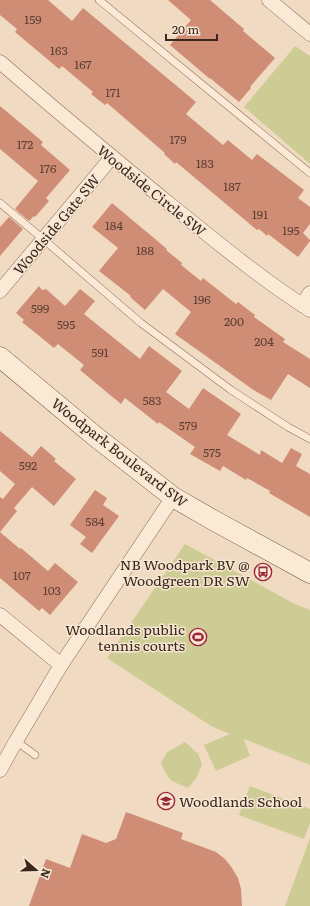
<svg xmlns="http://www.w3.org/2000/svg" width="310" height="906" font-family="Literata,serif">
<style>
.green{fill:#cecc95}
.building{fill:#cf8d76}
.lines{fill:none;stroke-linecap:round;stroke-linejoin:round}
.lane-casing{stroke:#8a6b58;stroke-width:8}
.street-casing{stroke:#8a6b58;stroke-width:15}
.secondary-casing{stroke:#6c4c3b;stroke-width:21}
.lane{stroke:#fae9d5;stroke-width:7}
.street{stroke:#fae9d5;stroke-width:14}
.secondary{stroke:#fae9d5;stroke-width:20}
.labels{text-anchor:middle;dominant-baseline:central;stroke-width:3;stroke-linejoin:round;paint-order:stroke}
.number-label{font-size:12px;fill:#5e4033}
.street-label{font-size:14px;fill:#39261d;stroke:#f7e6d1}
.poi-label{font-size:14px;fill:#39261d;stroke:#f7e6d1;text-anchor:end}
</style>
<rect width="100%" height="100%" fill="#f0dac1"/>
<g class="green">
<path d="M295,46L310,56V164L244,107Z"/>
<path d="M185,544L293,603L310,610V765L244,739L250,756L216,771L204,745L230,734L211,726L107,658Z"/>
<path d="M185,742L197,753H198L202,765L196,778L188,788C170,780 169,782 161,763L167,752Z"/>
<path d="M250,786L310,809V823L304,839L239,815Z"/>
<path d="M310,838V906H285Z"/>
</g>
<g class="building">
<path d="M0,0H48L72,21L83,8L196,102L186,114L223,145L228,140L252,160L257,154L304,190L298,198L310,207V224L303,233L310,240V241L298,257L268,234L267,236L259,229L257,230L176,162L175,164L164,154L165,153L107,103L105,105L91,94L93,92L62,66L59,69L15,32L17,29L0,15Z"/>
<path d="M168,0H210L244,29L243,31L275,58L250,87L251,88L239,102L210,78V79L170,45L191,20Z"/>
<path d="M0,106L43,142L41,145L70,170L46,198L49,201L35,217L34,216L29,221L15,209L38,181L0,149Z"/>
<path d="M112,203L167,249L166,250L182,263L181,265L201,281L203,278L236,304L238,302L255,315L254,317L285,339L283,342L310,359V388L288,374L271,400L252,389L220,366L175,334L191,312L163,289L145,310L130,297L131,296L99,271L118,248L92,227Z"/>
<path d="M9,217L23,229L0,256V227Z"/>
<path d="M39,286L42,290L46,289L65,306L80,289L95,301L84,314L140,359L149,346L182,371L166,392L189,409L203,388L241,414L227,435L260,455L261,450L282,463L291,448L302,454L296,466L310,474V517L269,493L270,491L247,478L246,480L223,466L220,471L190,454L195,447L159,422L158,424L125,398L121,404L80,370L84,365L58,344L54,348L22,322L24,320L16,313Z"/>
<path d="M0,431L32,457L41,446L56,459L54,461L76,479L54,506L32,487L14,508L17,511L0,532V497L3,499L15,484L0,471Z"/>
<path d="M95,490L107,498L103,505L119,516L92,553L80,544L86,537L70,525Z"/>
<path d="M0,532L20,549L21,548L48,571L55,563L78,582L50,615L42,608L39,611L0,578Z"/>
<path d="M126,812L183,833L181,839L216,852L225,859L232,868L238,878L241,889L242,906H29L46,859L70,868L82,834L106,843L116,839Z"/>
</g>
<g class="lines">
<defs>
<g id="lane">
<path d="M99,0L310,173"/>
<path d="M0,203L43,239L141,323L231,390L288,427L310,439"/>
<path d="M16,741L35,755"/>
</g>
<g id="street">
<path d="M269,0L310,34"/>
<path d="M0,62C57,111 114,159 172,206C217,242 261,279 310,310"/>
<path d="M0,291L112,157"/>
<path d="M302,305L310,293"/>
<path d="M0,615L61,665"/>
<path d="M0,770L16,741L61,665L173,497"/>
</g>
<path id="secondary" d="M0,357L96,437L173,497L213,520L310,573"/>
</defs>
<use href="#lane" class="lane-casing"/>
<use href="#street" class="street-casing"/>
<use href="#secondary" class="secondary-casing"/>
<use href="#lane" class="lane"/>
<use href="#street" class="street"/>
<use href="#secondary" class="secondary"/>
</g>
<defs>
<symbol id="bus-ring" viewBox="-11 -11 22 22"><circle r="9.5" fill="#f7e6d1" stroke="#9b2639" stroke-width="1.5"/><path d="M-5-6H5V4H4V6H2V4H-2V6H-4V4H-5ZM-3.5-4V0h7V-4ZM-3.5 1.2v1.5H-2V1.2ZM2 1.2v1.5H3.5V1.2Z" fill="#9b2639"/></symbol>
<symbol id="stadium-ring" viewBox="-11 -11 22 22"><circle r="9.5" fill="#f7e6d1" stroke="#9b2639" stroke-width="1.5"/><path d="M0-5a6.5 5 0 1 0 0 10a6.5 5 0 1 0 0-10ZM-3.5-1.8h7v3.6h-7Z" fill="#9b2639"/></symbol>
<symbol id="school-ring" viewBox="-11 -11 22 22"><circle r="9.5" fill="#f7e6d1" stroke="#9b2639" stroke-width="1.5"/><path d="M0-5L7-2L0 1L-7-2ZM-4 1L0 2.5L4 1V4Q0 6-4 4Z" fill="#9b2639"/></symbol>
</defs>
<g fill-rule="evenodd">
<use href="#bus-ring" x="253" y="562" width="20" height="20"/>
<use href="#stadium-ring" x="188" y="627" width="20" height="20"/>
<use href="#school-ring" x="156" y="791" width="20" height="20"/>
</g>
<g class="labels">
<g class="number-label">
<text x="33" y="19">159</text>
<text x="59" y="50">163</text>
<text x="83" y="64">167</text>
<text x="113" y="92">171</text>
<text x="178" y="139">179</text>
<text x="25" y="144">172</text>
<text x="205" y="163">183</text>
<text x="48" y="168">176</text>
<text x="232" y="186">187</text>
<text x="260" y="214">191</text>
<text x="114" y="225">184</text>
<text x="291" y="230">195</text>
<text x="145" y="250">188</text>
<text x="202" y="299">196</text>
<text x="40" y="308">599</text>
<text x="234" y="321">200</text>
<text x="66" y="324">595</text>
<text x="264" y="341">204</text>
<text x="100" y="352">591</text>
<text x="152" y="400">583</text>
<text x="188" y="425">579</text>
<text x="212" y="452">575</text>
<text x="28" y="465">592</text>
<text x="95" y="521">584</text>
<text x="22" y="575">107</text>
<text x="52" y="590">103</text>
</g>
<g class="street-label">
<text transform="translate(152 190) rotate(39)">Woodside Circle SW</text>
<text transform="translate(56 224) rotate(-50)">Woodside Gate SW</text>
<text transform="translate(120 452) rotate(38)">Woodpark Boulevard SW</text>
</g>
<g class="poi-label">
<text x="250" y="564">NB Woodpark BV @<tspan x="250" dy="16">Woodgreen DR SW</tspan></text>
<text x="185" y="629">Woodlands public<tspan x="185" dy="16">tennis courts</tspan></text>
<text x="179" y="801" text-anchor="start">Woodlands School</text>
</g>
</g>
<g transform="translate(36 870) rotate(110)" stroke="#f7e6d1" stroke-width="3" paint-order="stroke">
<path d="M0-3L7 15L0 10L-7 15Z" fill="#39261d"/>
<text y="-6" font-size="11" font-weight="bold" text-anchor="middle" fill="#39261d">N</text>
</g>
<path d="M166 34v6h51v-6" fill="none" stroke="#39261d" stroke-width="2"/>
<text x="172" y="34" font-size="12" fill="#39261d" stroke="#f7e6d1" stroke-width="3" paint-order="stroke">20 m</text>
</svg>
